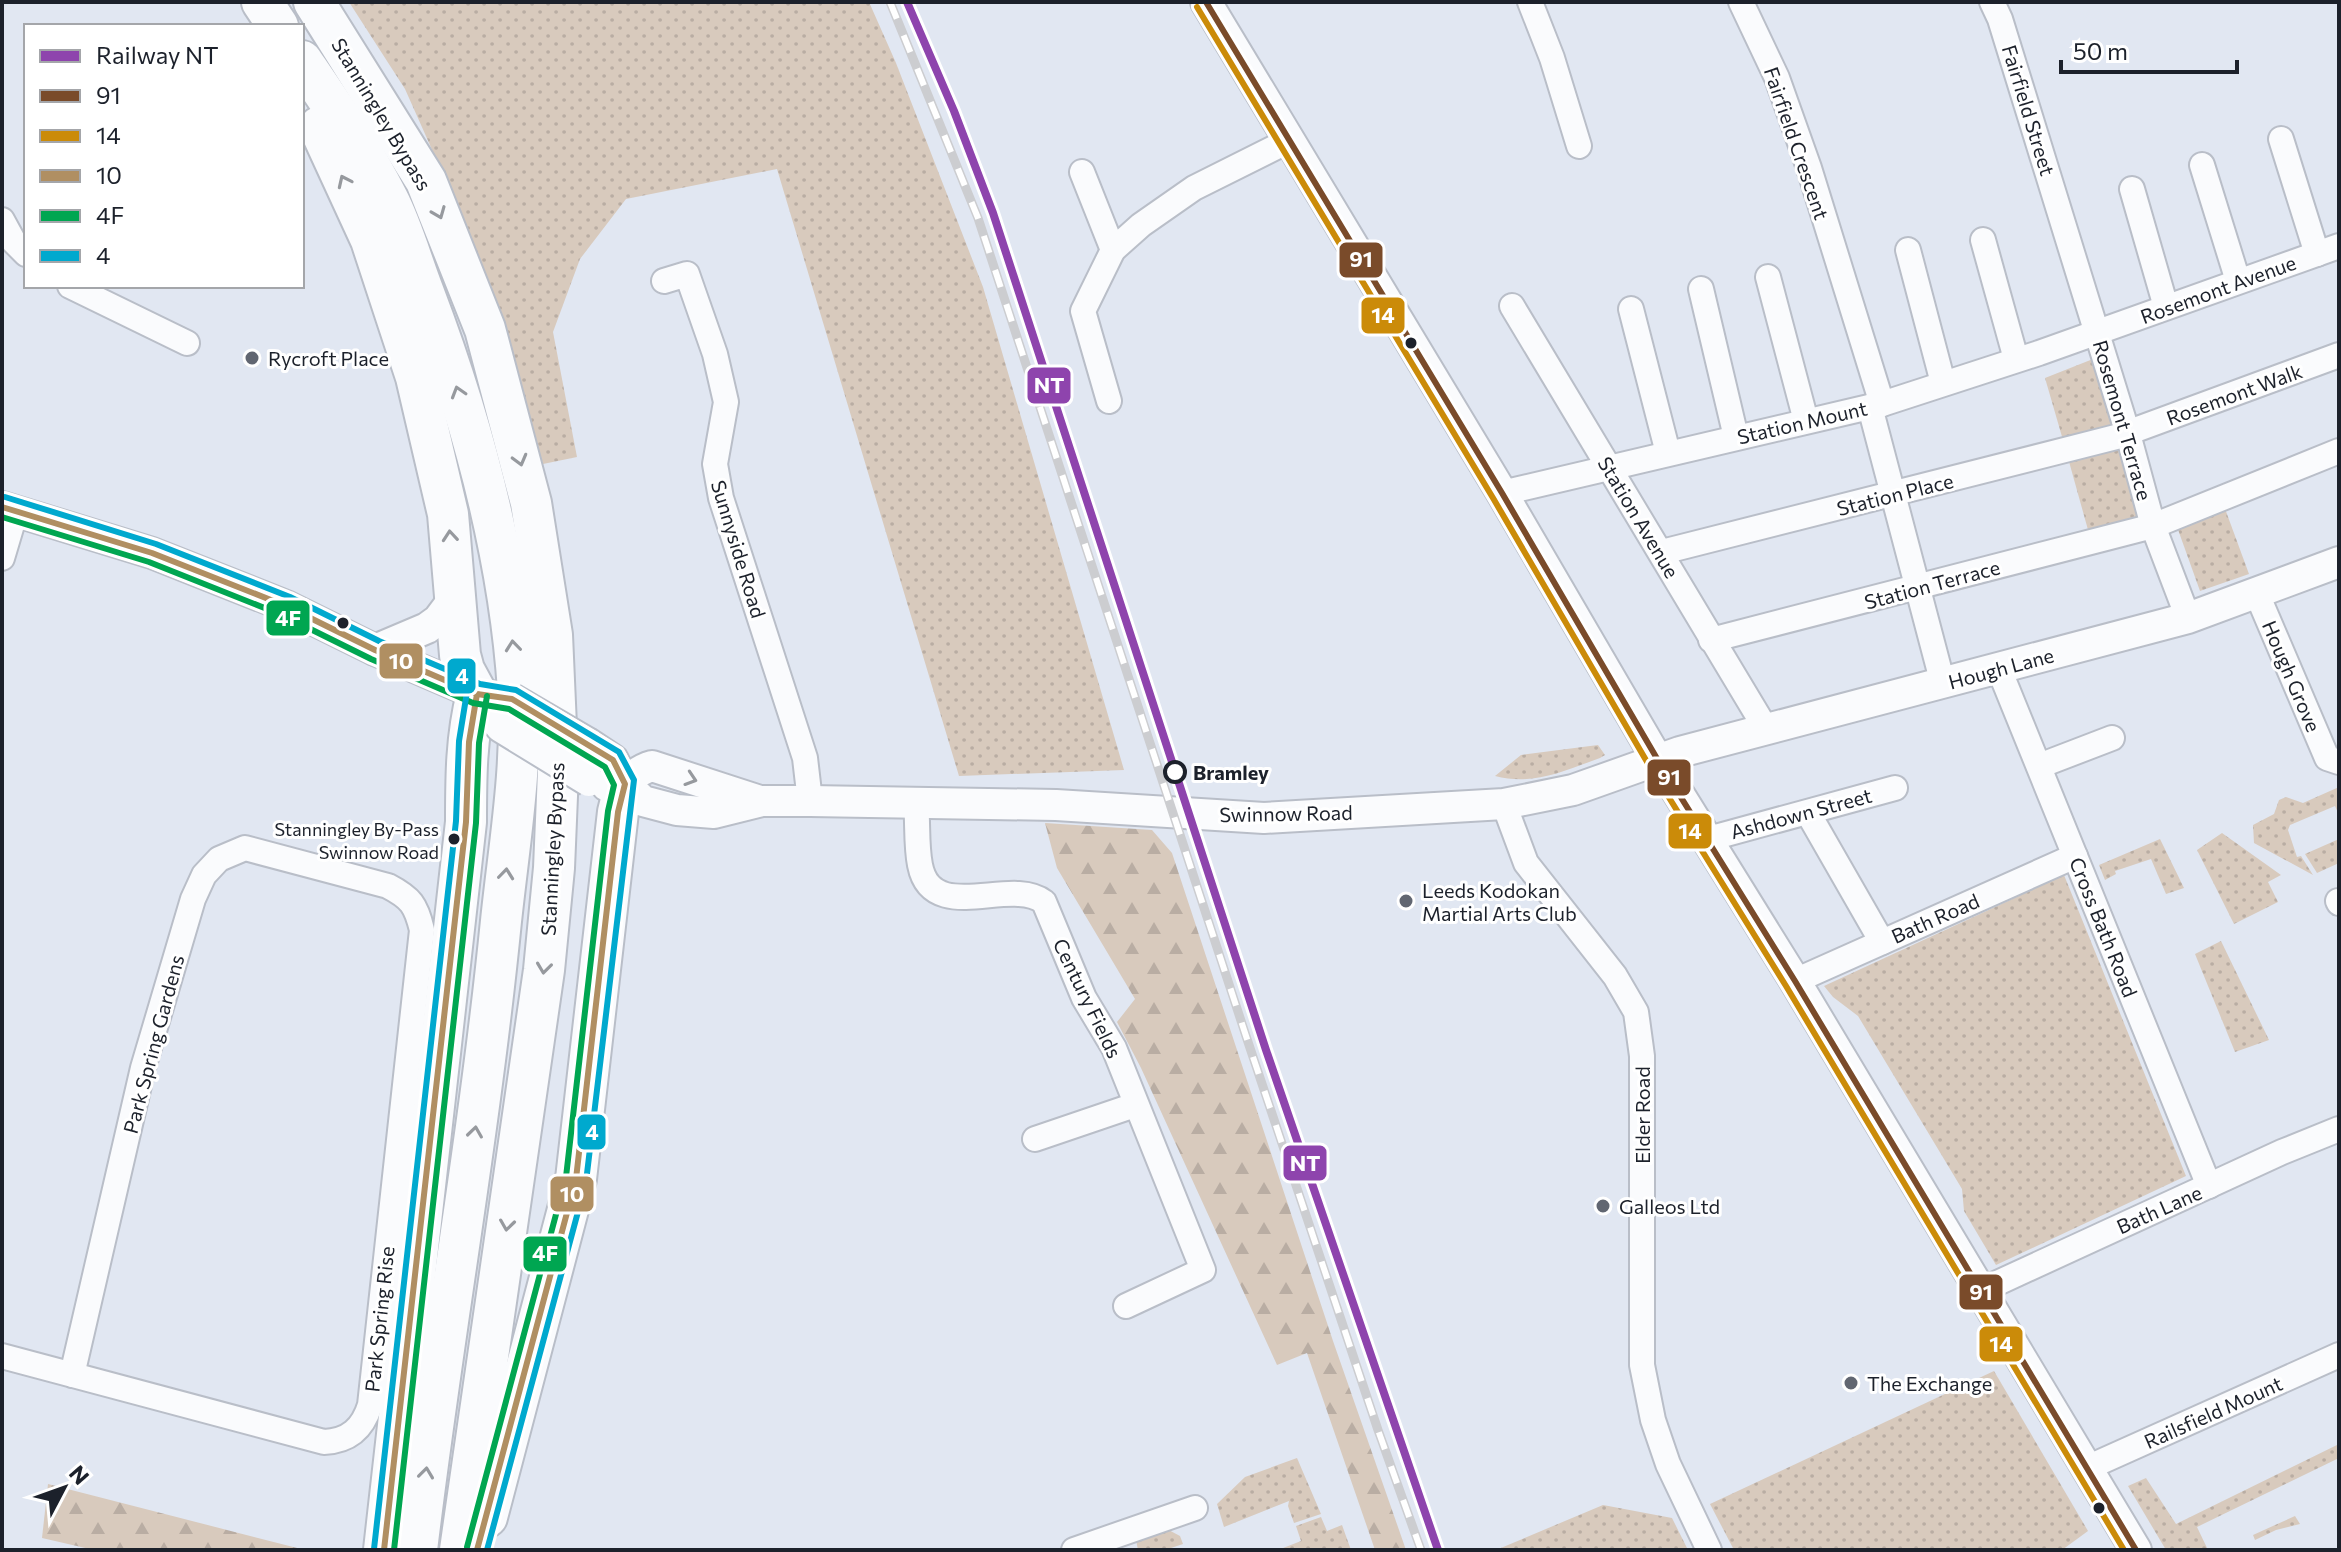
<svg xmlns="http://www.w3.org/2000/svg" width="2341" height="1552" font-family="Commissioner,sans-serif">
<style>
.grass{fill:url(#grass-dots)}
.forest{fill:url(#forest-firs)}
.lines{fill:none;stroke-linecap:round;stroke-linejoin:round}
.minor-casing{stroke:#b9bec8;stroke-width:28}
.tertiary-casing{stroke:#b9bec8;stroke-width:34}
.trunk-casing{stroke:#b9bec8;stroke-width:44}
.minor{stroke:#fafbfd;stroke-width:24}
.tertiary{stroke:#fafbfd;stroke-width:30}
.trunk{stroke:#fafbfd;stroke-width:40}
.rail-casing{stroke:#cccdd0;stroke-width:9}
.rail{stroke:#fff;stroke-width:6;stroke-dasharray:18;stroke-linecap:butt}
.tertiary-bridge-casing{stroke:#b9bec8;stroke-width:34;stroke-linecap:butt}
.tertiary-bridge{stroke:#fafbfd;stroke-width:30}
.bus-1-casing{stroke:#fff;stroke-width:12}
.bus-2-casing{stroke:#fff;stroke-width:12}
.bus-3-casing{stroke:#fff;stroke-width:12}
.bus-4-casing{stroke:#fff;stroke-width:12}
.bus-5-casing{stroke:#fff;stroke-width:12}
.bus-1{stroke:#7a4b2a;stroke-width:6}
.bus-2{stroke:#cb8b09;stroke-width:6}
.bus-3{stroke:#b08f62;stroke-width:6}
.bus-4{stroke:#00a651;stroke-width:6}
.bus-5{stroke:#00a9ce;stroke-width:6}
.rail-1-casing{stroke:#fff;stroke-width:14}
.rail-1{stroke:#8e44ad;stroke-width:8}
.oneway{stroke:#96999e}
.bus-dot{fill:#1c212b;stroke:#fff;stroke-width:3}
.poi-dot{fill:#616671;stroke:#fff;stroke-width:3}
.stop-dot{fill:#fff;stroke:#1c212b;stroke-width:4}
.labels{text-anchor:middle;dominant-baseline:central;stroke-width:6;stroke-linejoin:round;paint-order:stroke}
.bus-label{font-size:18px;fill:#1c212b;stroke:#fff;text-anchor:end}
.street-label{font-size:20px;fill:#1c212b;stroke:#fff}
.poi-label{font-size:20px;fill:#1c212b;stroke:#fff;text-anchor:start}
.stop-label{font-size:20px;font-weight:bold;fill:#1c212b;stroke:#fff;text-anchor:start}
.line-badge{stroke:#fff;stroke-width:3}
.badge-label{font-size:22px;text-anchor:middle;font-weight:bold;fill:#fff}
</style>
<defs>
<pattern id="grass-dots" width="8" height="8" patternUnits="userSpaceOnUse" patternTransform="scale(2)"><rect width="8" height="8" fill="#d8cabd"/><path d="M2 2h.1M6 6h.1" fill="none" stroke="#b9ada3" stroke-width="1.8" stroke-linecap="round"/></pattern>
<pattern id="forest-firs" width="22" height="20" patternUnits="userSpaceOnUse" patternTransform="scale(2)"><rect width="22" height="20" fill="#d8cabd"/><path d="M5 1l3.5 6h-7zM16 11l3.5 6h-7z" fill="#b9ada3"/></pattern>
</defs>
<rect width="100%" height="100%" fill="#e1e7f2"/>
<g class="grass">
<path d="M349,2H869L896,63L983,287L1124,770L959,776L777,169L626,199L580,259L553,332L577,457L543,464L474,244L405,89Z"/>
<path d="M2093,359L2115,433L2065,447L2045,378Z"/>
<path d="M2118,443L2141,523L2090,537L2068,458Z"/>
<path d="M2224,506L2249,574L2200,591L2176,524Z"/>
<path d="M1598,745L1605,755L1600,758C1564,771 1533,786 1495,776L1521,755Z"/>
<path d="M2339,787V815L2335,806L2290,825L2288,830L2297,857L2301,856L2313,875L2254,843L2253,825L2274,814L2279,800L2286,797L2303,803Z"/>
<path d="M2222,833L2281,875L2268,882L2278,902L2234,924L2197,850Z"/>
<path d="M2160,839L2184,888L2166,894L2151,859L2115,871L2116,874L2105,880L2099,865Z"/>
<path d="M2339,839V863L2317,873L2305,854Z"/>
<path d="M2064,875L2186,1176L1996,1265L1964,1211L1962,1189L1858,1016L1833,997L1824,986Z"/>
<path d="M2221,941L2269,1040L2235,1052L2195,954Z"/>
<path d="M1994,1371L2088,1531L2062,1550H1734L1710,1504Z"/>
<path d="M2339,1444V1458L2197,1527L2208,1550H2166L2128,1486L2146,1478L2176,1524Z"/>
<path d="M1297,1458L1321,1514L1294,1523L1288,1506L1289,1501L1224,1527L1217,1504L1245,1477Z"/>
<path d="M1603,1505L1672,1518L1688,1550H1496Z"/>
<path d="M2295,1516L2300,1524L2276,1530L2255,1540L2253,1535Z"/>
<path d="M1321,1517L1327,1531L1342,1525L1351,1550H1278L1301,1541L1296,1526Z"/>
<path d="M1163,1527L1180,1536L1183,1544L1165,1550H1138L1135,1535Z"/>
</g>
<g class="forest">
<path d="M1045,823L1152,830L1172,853L1333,1341L1406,1550H1375L1307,1353L1277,1365L1141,1068L1117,1022L1135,999L1057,868Z"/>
<path d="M48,1484L305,1550H94L42,1538Z"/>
</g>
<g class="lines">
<defs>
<g id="minor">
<path d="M1530,2L1552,58L1579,146"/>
<path d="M1741,2L1777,78L1809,168L1882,404"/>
<path d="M1992,2L2000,19L2128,434L2153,526L2188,618"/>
<path d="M2281,139L2317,254"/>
<path d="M2202,165L2238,281"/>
<path d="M1082,172L1113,250"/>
<path d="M2132,189L2166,307"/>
<path d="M2,220L14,242L26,254"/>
<path d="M1983,240L2016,359"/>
<path d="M1908,250L1943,383"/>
<path d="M1768,277L1806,421"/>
<path d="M664,281L687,274L715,354L726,402L715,464L721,498L805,758L810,801"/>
<path d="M70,286L187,343"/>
<path d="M1701,289L1736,437"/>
<path d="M1512,306L1766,729"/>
<path d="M1631,309L1668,453"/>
<path d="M1109,401L1083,311L1113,250L1141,225L1194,188L1290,140"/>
<path d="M1870,407L1943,684"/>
<path d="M1502,493L1882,404L2039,353L2339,246"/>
<path d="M1662,552L2116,437L2339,355"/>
<path d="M2,558L16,511"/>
<path d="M2257,594L2327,758L2339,762"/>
<path d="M1711,640L2153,526L2339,451"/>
<path d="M1999,669L2209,1186"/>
<path d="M2039,766L2112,738"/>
<path d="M916,803C918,823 916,845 920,865C932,926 1011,876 1044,902L1084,998L1114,1048L1203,1270L1126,1306"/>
<path d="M1504,804L1526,863L1615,976L1636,1012L1642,1056V1365L1653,1420L1668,1464L1709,1550"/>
<path d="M1808,813L1882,942"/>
<path d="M1708,839L1895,788"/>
<path d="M2338,901L2339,903"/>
<path d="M1795,981L2075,856"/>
<path d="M1035,1139L1135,1105"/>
<path d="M1980,1291L2282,1152L2339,1129"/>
<path d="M2,1356L324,1442C349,1441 363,1428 370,1405L422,930C416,905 411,898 388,886L245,848L219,859L204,875L193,899L143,1068L72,1375"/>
<path d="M2087,1468L2339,1355"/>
<path d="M1074,1550L1195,1508"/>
</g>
<g id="tertiary">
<path d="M1206,2L1502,493L1659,762L1795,981L2136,1550"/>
<path d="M2,507L152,553L286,606L375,650L477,694L512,699"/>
<path d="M375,650L427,628L438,620L456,596"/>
<path d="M589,744L613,760L625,784L643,801L677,810L714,813L762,801H810L1056,805L1264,818L1504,804L1573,790L1680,752L2188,618L2339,562"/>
<path d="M607,786C632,783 633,771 652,766L760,801"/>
</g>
<g id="trunk">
<path d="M262,2L278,26"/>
<path d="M314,2L426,181L485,329L531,503L552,635L558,772L554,868L544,970L460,1550"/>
<path d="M302,61C332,105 364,151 388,199C403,228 412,262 424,293C472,420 509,554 518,690C523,767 509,845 501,921C480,1132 442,1340 417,1550"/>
<path d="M319,127L371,240L416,377L448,514L460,655L464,670L477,694C466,737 466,778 466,822L384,1550"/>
<path d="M487,1517L576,1179L618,812L625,784"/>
</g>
</defs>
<use href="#minor" class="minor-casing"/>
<use href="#tertiary" class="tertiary-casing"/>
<use href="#trunk" class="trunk-casing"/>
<use href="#minor" class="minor"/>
<use href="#tertiary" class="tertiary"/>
<use href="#trunk" class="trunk"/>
<defs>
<path id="rail" d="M890,2L978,218L1246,1036L1378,1430L1421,1550"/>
</defs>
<use href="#rail" class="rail-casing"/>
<use href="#rail" class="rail"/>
<defs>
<g id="tertiary-bridge">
<path d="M512,699L589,744"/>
<path d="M488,711L501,727L589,781"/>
</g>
</defs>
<use href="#tertiary-bridge" class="tertiary-bridge-casing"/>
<use href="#tertiary-bridge" class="tertiary-bridge"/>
<defs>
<path id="bus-1" d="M1206,2L1502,493L1659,762L1795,981L2136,1550"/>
<path id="bus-2" d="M1197,7L1493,498L1650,767L1786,986L2124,1550"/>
<g id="bus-3">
<path d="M2,507L152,553L286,606L375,650L477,694L512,699L613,760L625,784L618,812L576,1179L477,1550"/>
<path d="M384,1550L466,822L469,742L477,694"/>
</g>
<g id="bus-4">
<path d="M2,517L149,562L282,615L371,659L473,703L509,709L605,767L614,785L608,811L566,1177L467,1547"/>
<path d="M394,1550L476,823L479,743L487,696"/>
</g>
<g id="bus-5">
<path d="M5,497L156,544L290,597L379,641L480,684L516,690L619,752L634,780L586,1182L487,1550"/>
<path d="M374,1549L456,821L459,741L467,692"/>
</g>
</defs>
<use href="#bus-1" class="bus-1-casing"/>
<use href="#bus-2" class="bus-2-casing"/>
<use href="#bus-3" class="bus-3-casing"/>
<use href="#bus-4" class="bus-4-casing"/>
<use href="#bus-5" class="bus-5-casing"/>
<use href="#bus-1" class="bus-1"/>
<use href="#bus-2" class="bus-2"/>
<use href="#bus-3" class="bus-3"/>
<use href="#bus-4" class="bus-4"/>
<use href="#bus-5" class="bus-5"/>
<defs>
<path id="rail-1" d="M907,2L954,111L993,213L1266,1050L1438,1550"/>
</defs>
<use href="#rail-1" class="rail-1-casing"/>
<use href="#rail-1" class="rail-1"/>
</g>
<defs><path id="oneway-chevron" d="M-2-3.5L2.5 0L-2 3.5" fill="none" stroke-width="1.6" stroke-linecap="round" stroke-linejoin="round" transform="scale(2)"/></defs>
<g class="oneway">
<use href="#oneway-chevron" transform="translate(344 181) rotate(-115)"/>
<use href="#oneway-chevron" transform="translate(439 213) rotate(68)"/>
<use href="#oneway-chevron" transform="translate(458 392) rotate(-107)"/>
<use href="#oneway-chevron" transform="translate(520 460) rotate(75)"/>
<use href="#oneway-chevron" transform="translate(450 536) rotate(-95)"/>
<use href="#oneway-chevron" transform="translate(513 646) rotate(-96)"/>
<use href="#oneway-chevron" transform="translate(691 779) rotate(18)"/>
<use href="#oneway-chevron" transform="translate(506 874) rotate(-84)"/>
<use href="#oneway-chevron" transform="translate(544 968) rotate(97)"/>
<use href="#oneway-chevron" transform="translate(475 1132) rotate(-82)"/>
<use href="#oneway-chevron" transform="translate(507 1225) rotate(98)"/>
<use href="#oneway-chevron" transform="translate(426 1473) rotate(-83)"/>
</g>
<g class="bus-dot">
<circle cx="1411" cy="343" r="7"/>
<circle cx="343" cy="623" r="7"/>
<circle cx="454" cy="839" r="7"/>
<circle cx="2099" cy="1508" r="7"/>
</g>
<g class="poi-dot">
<circle cx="252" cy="358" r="8"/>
<circle cx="1406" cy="901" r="8"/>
<circle cx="1603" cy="1206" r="8"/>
<circle cx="1851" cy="1383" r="8"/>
</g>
<circle class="stop-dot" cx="1175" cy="772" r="10"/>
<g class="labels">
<g class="bus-label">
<text x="439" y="829">Stanningley By-Pass<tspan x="439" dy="23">Swinnow Road</tspan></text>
</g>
<g class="street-label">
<text transform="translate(2029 110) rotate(73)">Fairfield Street</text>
<text transform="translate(382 114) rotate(59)">Stanningley Bypass</text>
<text transform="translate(1797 143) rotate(71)">Fairfield Crescent</text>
<text transform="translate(2218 289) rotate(-20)">Rosemont Avenue</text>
<text transform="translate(2234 394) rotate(-20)">Rosemont Walk</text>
<text transform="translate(2123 420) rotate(74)">Rosemont Terrace</text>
<text transform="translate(1802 422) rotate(-13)">Station Mount</text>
<text transform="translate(1895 494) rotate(-14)">Station Place</text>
<text transform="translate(1639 517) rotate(59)">Station Avenue</text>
<text transform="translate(739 549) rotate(73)">Sunnyside Road</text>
<text transform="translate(1932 584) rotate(-15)">Station Terrace</text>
<text transform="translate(2001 668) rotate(-15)">Hough Lane</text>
<text transform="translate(2292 676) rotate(67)">Hough Grove</text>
<text transform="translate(1286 813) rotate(-1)">Swinnow Road</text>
<text transform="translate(1801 813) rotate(-15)">Ashdown Street</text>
<text transform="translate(552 849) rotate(-87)">Stanningley Bypass</text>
<text transform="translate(1935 918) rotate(-24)">Bath Road</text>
<text transform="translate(2104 927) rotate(68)">Cross Bath Road</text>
<text transform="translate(1088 998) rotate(64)">Century Fields</text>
<text transform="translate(153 1044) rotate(-75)">Park Spring Gardens</text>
<text transform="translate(1642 1115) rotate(-90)">Elder Road</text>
<text transform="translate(2159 1209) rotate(-24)">Bath Lane</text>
<text transform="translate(379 1319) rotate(-84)">Park Spring Rise</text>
<text transform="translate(2213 1412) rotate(-24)">Railsfield Mount</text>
</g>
<g class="poi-label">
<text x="268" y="358">Rycroft Place</text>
<text x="1422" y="890">Leeds Kodokan<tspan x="1422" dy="23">Martial Arts Club</tspan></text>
<text x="1619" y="1206">Galleos Ltd</text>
<text x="1867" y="1383">The Exchange</text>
</g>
<g class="stop-label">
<text x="1193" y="772">Bramley</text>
</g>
</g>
<g class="line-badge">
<rect x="1338" y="241" width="46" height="38" rx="8" fill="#7a4b2a"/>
<rect x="1360" y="296" width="46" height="39" rx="8" fill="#cb8b09"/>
<rect x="1026" y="366" width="46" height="39" rx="8" fill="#8e44ad"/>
<rect x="265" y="599" width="46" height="38" rx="8" fill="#00a651"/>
<rect x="378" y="642" width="46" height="38" rx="8" fill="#b08f62"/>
<rect x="446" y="657" width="31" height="38" rx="8" fill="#00a9ce"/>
<rect x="1646" y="758" width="46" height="39" rx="8" fill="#7a4b2a"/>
<rect x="1667" y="812" width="46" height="38" rx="8" fill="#cb8b09"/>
<rect x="576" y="1113" width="31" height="38" rx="8" fill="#00a9ce"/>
<rect x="1282" y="1144" width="46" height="38" rx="8" fill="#8e44ad"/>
<rect x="549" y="1175" width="46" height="38" rx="8" fill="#b08f62"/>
<rect x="522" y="1235" width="46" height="38" rx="8" fill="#00a651"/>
<rect x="1958" y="1273" width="46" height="38" rx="8" fill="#7a4b2a"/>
<rect x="1978" y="1325" width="46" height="38" rx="8" fill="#cb8b09"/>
</g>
<g class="badge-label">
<text x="1361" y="267">91</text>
<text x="1383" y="323">14</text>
<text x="1049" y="393">NT</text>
<text x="288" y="626">4F</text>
<text x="401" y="669">10</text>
<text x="462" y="684">4</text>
<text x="1669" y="785">91</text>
<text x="1690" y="839">14</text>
<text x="592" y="1140">4</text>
<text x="1305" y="1171">NT</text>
<text x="572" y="1202">10</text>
<text x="545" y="1261">4F</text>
<text x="1981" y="1300">91</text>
<text x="2001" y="1352">14</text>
</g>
<rect width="2341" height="1552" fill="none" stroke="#1c212b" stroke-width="8"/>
<rect x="24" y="24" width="280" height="264" fill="#ffffff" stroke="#a4a6aa" stroke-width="2"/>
<rect x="40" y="50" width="40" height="12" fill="#8e44ad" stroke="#a4a6aa" stroke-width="2"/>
<text x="96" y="64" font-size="24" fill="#1c212b">Railway NT</text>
<rect x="40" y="90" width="40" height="12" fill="#7a4b2a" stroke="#a4a6aa" stroke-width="2"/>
<text x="96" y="104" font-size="24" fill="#1c212b">91</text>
<rect x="40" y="130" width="40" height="12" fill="#cb8b09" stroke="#a4a6aa" stroke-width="2"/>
<text x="96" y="144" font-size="24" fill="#1c212b">14</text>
<rect x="40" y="170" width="40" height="12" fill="#b08f62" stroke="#a4a6aa" stroke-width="2"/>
<text x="96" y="184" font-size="24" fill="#1c212b">10</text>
<rect x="40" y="210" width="40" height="12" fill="#00a651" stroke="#a4a6aa" stroke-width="2"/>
<text x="96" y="224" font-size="24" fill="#1c212b">4F</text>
<rect x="40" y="250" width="40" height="12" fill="#00a9ce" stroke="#a4a6aa" stroke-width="2"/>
<text x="96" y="264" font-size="24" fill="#1c212b">4</text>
<g transform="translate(64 1488) rotate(49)" stroke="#ffffff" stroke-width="6" paint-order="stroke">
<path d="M0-6L14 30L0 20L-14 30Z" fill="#1c212b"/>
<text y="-12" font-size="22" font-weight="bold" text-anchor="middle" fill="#1c212b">N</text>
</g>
<path d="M2061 60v12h176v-12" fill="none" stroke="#1c212b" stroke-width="4"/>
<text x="2073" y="60" font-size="24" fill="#1c212b" stroke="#ffffff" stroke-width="6" paint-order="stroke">50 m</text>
</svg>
